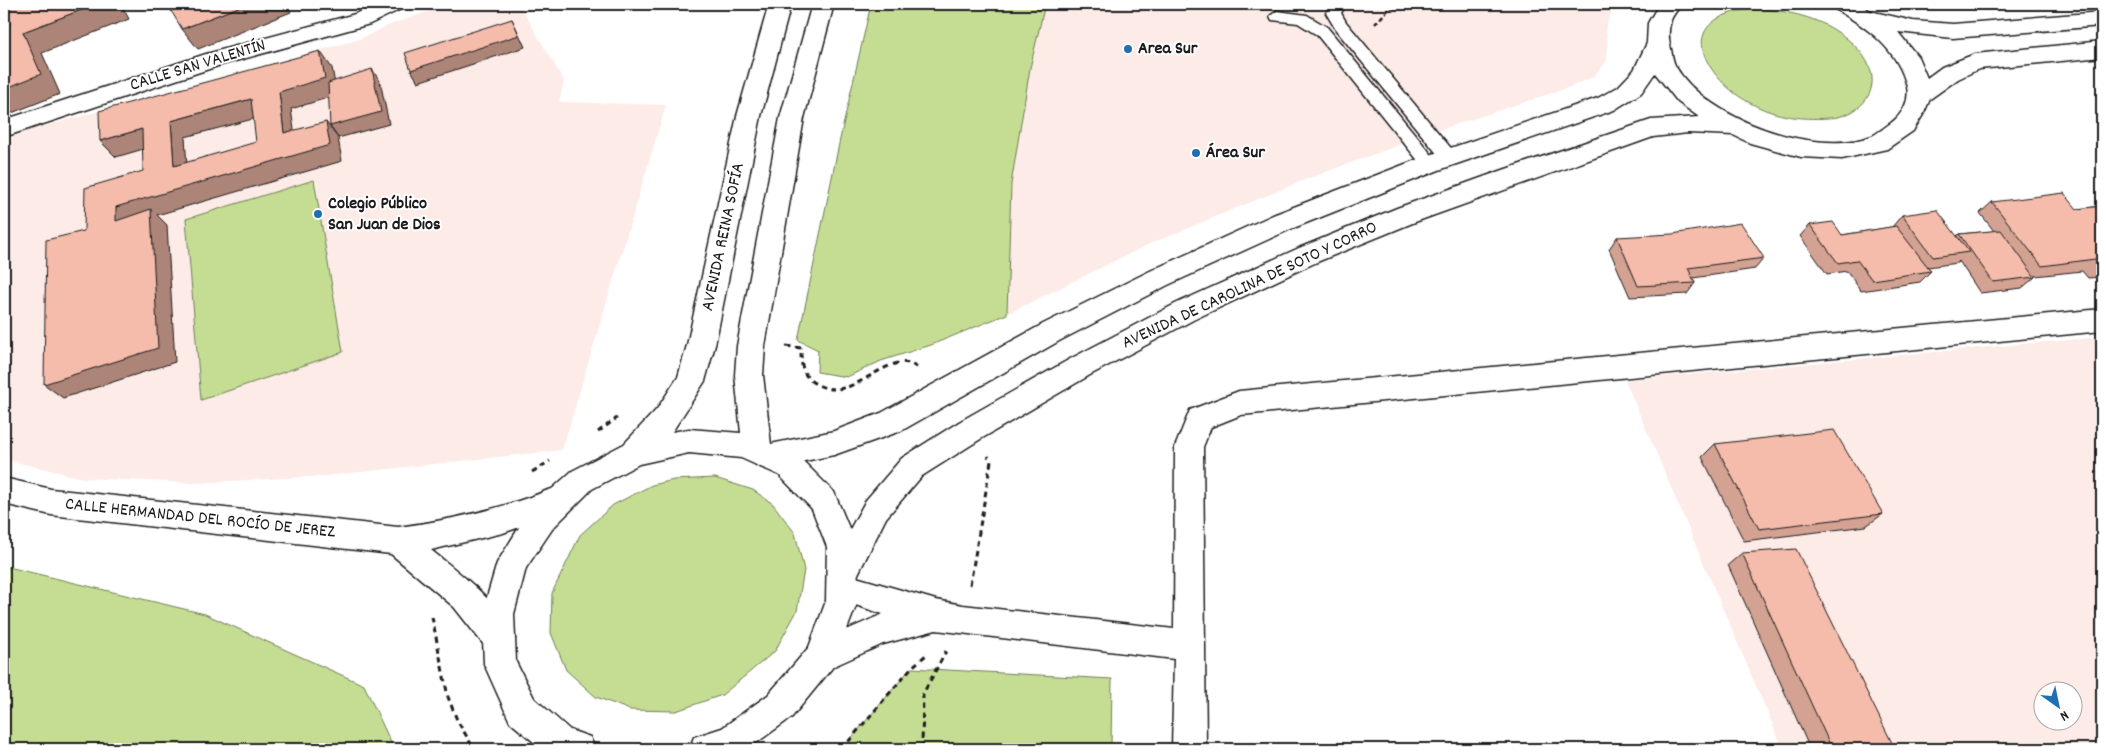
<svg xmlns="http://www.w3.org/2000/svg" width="2106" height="753" font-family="Dekko,sans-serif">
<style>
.built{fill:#fcebe6;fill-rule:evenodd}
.green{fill:#c5dd93;stroke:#707c58}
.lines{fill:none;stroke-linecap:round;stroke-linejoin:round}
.lane-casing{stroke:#1c1c1c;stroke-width:3}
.street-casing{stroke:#1c1c1c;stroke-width:3}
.secondary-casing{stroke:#1c1c1c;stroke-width:3}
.primary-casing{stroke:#1c1c1c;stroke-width:3}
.path-far1{stroke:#1c1c1c;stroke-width:2.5;stroke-dasharray:4.5 3;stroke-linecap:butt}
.path{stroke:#1c1c1c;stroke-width:3;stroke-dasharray:5.5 4.5;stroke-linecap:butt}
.lane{fill:#fff;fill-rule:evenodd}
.street{fill:#fff;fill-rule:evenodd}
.secondary{fill:#fff;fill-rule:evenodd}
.primary{fill:#fff;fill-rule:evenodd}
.wall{fill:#d3a293;stroke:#1c1c1c}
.shaded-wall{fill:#ac8478;stroke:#1c1c1c}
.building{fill:#f5bcab;stroke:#1c1c1c;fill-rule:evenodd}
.poi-dot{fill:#1f6fb2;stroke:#fff;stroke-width:2}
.labels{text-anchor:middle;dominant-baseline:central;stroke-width:4;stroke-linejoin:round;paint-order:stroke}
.poi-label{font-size:18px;font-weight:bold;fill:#1c1c1c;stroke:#fff;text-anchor:start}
.street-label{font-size:18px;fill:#1c1c1c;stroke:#fff}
</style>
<rect width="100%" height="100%" fill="#fff"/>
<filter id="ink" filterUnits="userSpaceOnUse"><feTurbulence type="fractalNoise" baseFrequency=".02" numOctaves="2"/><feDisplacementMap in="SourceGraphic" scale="10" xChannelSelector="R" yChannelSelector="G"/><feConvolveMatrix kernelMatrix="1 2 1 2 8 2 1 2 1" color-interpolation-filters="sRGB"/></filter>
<g filter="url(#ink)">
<g class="built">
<path d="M451,4H519L564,81L559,102L666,105L562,450L324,476L194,483L83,478L4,459V168L13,135L360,39L392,24Z"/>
<path d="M1045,4H1614L1606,27L1608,49L1606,62L1593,77L1570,87L1448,127L1304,180L1147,245L1007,314L1011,184L1030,68Z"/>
<path d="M2102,337V749H1783L1625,380ZM2044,690H2074V720H2044Z"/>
</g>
<g class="green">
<path d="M871,4H1045L1030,68L1011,184L1007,314L931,345L881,361L847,377L817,372L818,350L798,340L840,139Z"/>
<path d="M1764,9C1790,12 1816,17 1839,33C1850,40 1864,53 1869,66C1881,94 1857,117 1829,118C1800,120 1771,116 1745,100C1718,85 1677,37 1723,16C1736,10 1749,9 1764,9Z"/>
<path d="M314,180L343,352L201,400L186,219Z"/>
<path d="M715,478L753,490L773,504L795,533L804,570L797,611L775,651L722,695L676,711L630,710L596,697L566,670L551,633L552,593L580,535L613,505L652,485L674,480Z"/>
<path d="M4,566L205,614L364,685L394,749H4Z"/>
<path d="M911,668L1112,679L1111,749H842Z"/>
</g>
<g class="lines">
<defs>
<g id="lane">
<path d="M1332,4H1347L1341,13L1346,22L1455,153L1457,157L1455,161L1449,163L1443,161L1336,30L1326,13Z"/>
<path d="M1277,11L1307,15L1327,27L1436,160L1438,164L1436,168L1430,170L1424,168L1317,35L1298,23L1272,20L1270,16Z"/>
</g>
<g id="street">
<path d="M375,4H404L401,9L370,24L221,65L4,137V120L206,54L355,14Z"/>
<path d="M2102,309V331L1241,415L1211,427L1203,447L1206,749H1172L1174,659L936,630L883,644L821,672L810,668L805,657L810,646L883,614L831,597L827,587L831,577L842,573L936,600L963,605L1174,629L1175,447L1190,410L1239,391Z"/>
</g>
<g id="secondary">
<path d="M1659,4H1682C1678,9 1674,13 1671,20C1668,30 1668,39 1671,49C1672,55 1673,62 1676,67C1706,119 1816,158 1872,136C1878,133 1885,127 1891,123C1902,115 1910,101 1907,87C1898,49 1868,28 1835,9L1832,4H1859L1870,11L1913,21L1953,24L2102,12V26L1953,38L1898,32L1918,57L1927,78L1942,67L1975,54L2102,41V57L1979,69L1958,79L1930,99L1924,113L1913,131L1887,149L1842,159L1801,157L1750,143L1733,135L1688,133L1653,137L1415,222L1317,262L1195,319L1090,375L979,440L922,476L886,518L853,584L842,588L831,584L827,574L831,564L866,500L902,458L959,422L1070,359L1177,303L1299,248L1397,208L1503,170L1651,120L1699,117L1678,102L1655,73L1641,93L1614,110L1439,170L1291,229L1168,285L1061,340L901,431L834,455L766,469L756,465L752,456L756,447L834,431L881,413L1043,324L1150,271L1273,215L1421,158L1598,98L1618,87L1634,70L1647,43L1648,23Z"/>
<path d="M4,478L51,489L398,527C444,521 488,512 533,496C547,491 557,484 572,490L577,499L572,508L503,533L431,550C462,575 499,602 515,639L510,650L499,654L488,650L454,607L391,554L51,515L4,504Z"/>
</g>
<path id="primary" d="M769,4H791L761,116L715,345L705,381L672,432L689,429L741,433L735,375L737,346L780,118L812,4H834L804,118L765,346L763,375L771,445L799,457L834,492L857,547L858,601L832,668L792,717L748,749H689L694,737L722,728L768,695L809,647L826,601L827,547L812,509L779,475L741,458L689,453L639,464L592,489L553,528L526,568L514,614L516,662L534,698L570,730L590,737L595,749H542L510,722L484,664L482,614L497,563L531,508L572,471L624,444L657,409L678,377L687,345L737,116Z"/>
</defs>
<use href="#lane" class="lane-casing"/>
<use href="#street" class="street-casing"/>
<use href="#secondary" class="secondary-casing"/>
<use href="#primary" class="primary-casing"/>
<path class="path-far1" d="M1375,24L1389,9L1399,4"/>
<g class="path">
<path d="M786,346L801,348C801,363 801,376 816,384C848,401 869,370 898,363C907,361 912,364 919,369"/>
<path d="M598,432L617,418"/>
<path d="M532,472L550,461"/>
<path d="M970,585L991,461L988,456"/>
<path d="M432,617L448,697L457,720L474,749"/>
<path d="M842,749L911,668L926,655"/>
<path d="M922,749L923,694L946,651"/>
</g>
<use href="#lane" class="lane"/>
<use href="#street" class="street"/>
<use href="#secondary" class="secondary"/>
<use href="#primary" class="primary"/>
</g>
<g class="wall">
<path d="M2102,193V205L2097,198Z"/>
<path d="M1992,202L2077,209L2102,206V277L2088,278L2082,271L2035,276V277L2022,288L1980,293L1959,261L1957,263L1928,267L1931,271L1920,282L1861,291L1847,271L1827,274L1800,236L1810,225L1842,235L1892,227L1902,215L1957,236L1959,234L1994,231L1980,213Z"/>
<path d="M1617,237L1764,258L1755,269L1693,278L1695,283L1687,294L1630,297L1609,249Z"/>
<path d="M1715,444L1883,514L1866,526L1744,541L1702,457Z"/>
<path d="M1742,553L1895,749H1810L1728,565Z"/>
</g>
<g class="shaded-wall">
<path d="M97,4H121L129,19L42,53L60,94L4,116V89L23,32Z"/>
<path d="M246,4H285L291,12L198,49L182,29Z"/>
<path d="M285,4H295L288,7Z"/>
<path d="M512,19L525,47L418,82L411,70Z"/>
<path d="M320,51L332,68L337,95L291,109L297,150L284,133L279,92Z"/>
<path d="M372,69L380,81L389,124L338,138L330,126Z"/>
<path d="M251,99L264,116L185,137L188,182L174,166L171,121Z"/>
<path d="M326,122L338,138L342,161L157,215L167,225L175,362L63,398L44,384L116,207Z"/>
<path d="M142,129L157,145L116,157L100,141Z"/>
</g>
<g class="building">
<path d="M16,4H97L23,32L41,74L4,89V27L10,24L4,8Z"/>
<path d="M167,4H246L182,29Z"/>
<path d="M512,19L519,35L411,70L405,53Z"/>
<path d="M320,51L325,78L279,92L284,133L326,122L330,145L116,207V221L151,209L158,348L44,384L46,240L84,231L85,188L143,171L142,129L100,141L99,111ZM251,99L256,142L174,166L171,121Z"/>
<path d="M372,69L381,112L330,126L328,83Z"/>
<path d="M2064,193L2077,209L2102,206V267L2095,259L2042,266L1992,202Z"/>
<path d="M1937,210L1969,252L1933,257L1902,215Z"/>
<path d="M1833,222L1842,235L1896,226L1931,271L1872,280L1857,260L1838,263L1810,225Z"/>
<path d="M1741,223L1764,258L1688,268L1695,283L1638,286L1617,237L1672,234Z"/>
<path d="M2001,230L2035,277L1993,282L1959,234Z"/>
<path d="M1834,430L1883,514L1759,529L1715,444Z"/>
<path d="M1796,549L1895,749H1832L1742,553Z"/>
</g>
</g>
<g class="poi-dot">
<circle cx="1128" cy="49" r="5"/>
<circle cx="1196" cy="153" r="5"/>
<circle cx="318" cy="214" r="5"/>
</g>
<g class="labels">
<g class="poi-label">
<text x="1138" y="49">Area Sur</text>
<text x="1206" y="153">Área Sur</text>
<text x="328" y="204">Colegio Público<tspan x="328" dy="21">San Juan de Dios</tspan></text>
</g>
<g class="street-label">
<text transform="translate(198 66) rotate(-17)">CALLE SAN VALENTÍN</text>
<text transform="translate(724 237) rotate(-78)">AVENIDA REINA SOFÍA</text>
<text transform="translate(1250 286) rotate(-25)">AVENIDA DE CAROLINA DE SOTO Y CORRO</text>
<text transform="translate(200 519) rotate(6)">CALLE HERMANDAD DEL ROCÍO DE JEREZ</text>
</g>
</g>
<rect width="2106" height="753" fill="none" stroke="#fff" stroke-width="20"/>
<rect x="10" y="10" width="2086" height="733" fill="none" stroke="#1c1c1c" stroke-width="2" filter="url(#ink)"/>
<g transform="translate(2058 706) rotate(147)"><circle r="24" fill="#ffffff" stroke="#a4a4a4"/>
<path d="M0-4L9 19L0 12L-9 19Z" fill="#1f6fb2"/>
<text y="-8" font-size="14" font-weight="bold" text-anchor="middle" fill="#1c1c1c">N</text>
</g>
</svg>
